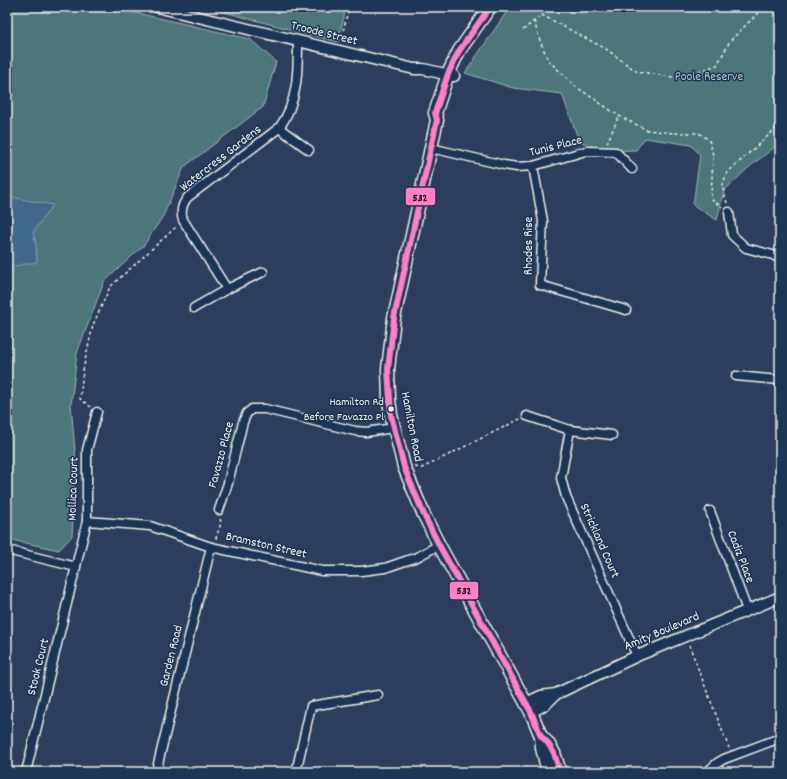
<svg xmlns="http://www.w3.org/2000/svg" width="787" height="779" font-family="Dekko,sans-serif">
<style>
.green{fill:#4e767a;stroke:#a1b4b1}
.water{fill:#416989;stroke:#899faf}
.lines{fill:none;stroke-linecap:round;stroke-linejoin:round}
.minor-casing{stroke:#f4f1e8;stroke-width:11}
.tertiary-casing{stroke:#f4f1e8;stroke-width:13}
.secondary-casing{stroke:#f4f1e8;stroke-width:15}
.path{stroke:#f4f1e8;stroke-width:1.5;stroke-dasharray:3 3;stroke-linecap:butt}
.minor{stroke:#1d3557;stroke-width:8}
.tertiary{stroke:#1d3557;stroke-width:10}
.secondary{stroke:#1d3557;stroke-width:12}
.bus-1-casing{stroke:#1d3557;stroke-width:9}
.bus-1{stroke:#ff80c5;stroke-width:6}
.bus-dot{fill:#f4f1e8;stroke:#1d3557;stroke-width:1.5}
.labels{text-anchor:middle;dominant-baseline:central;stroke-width:3;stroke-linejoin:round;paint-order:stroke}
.bus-label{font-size:12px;fill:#f4f1e8;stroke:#1d3557;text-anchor:end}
.street-label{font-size:13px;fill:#f4f1e8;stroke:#1d3557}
.park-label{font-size:13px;fill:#b2c0bc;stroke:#1d3557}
.line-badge{stroke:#1d3557;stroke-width:1.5}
.pale-badge-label{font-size:11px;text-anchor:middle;font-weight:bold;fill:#111}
</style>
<rect width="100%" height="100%" fill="#2c3e5c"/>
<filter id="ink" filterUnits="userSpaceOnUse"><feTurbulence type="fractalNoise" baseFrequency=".025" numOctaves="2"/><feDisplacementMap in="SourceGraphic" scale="8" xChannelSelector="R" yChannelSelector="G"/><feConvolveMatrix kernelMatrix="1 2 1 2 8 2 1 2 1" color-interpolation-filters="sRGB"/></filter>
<g filter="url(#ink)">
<g class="green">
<path d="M7,7H111L250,39L276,62L263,107L184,167L163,216L144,245L104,282L77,353L71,405L76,462L72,536L59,550L7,539Z"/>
<path d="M205,7H346L338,42Z"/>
<path d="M510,7H780V143L748,168L724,191L717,220L693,205L700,155L691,145L645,138L636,150L603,151L579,141L562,94L513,88L465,73Z"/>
</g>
<path class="water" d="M10,197L53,205L33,232L36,245L37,262L8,267L7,268V198Z"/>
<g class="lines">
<defs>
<g id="minor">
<path d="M279,128L309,150"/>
<path d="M431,148L504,165L517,167L533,166L586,151L616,152L632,169"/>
<path d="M533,166L543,221L540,285L626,310"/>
<path d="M729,212L732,235L746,248L773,255L780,259"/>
<path d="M227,289L183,220C180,211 182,204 188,197L279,128C298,103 298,71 298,41"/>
<path d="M194,308L227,289L263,272"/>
<path d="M736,376L780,380"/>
<path d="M527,416L570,430L612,435"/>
<path d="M570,430L565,456L561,478L566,497L637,656"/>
<path d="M219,510L228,483L243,422L247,413L252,409H265L355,431L366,432L394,428"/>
<path d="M710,511L747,610"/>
<path d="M87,521L150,526L211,547L322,571H361L385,568L417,557L439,545"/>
<path d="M7,550L76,567"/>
<path d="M26,772L87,521V450L97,412"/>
<path d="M156,772L211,547"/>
<path d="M296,772L311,706L378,695"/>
<path d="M707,772L717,763L724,759L780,738"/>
</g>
<g id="tertiary">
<path d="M157,7L414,69H423L454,76"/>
<path d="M526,703L541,696L556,694L637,656L780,597"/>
<path d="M531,712L546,704L556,694"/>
</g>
<g id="secondary">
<path d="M490,7L459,51L448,74L435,113L437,120L394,318L388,369L389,399L391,415L404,467L424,515L439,545L531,712L541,736L547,742L554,753L560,772"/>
<path d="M541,736L542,748L548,772"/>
</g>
</defs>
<use href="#minor" class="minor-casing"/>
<use href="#tertiary" class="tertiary-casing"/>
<use href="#secondary" class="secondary-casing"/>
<g class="path">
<path d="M534,21L539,38L548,60L575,86L619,116L647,130L673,133H699L709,140L713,155L711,199L722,207"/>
<path d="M523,30L534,21L542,15L606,49L636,71L678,78L717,65L730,41L757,14L759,7"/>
<path d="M348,43V42L341,40L349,7"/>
<path d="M607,143L619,116"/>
<path d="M727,203L722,185L728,172L780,125"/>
<path d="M91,407L80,399L83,370L93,325L110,287L176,227"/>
<path d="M415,467L422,468L520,419"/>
<path d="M217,538H216L221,523L220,518"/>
<path d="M689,645L729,748"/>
</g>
<use href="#minor" class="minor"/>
<use href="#tertiary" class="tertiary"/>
<use href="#secondary" class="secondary"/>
<defs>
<path id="bus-1" d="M490,7L459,51L448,74L435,113L437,120L394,318L388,369L391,415L404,467L424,515L439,545L531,712L541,736L547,742L554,753L560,772"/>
</defs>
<use href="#bus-1" class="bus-1-casing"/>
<use href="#bus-1" class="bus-1"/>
</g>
</g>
<circle class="bus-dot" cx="391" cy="409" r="3.5"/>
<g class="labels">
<g class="bus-label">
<text x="384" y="402">Hamilton Rd<tspan x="384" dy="15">Before Favazzo Pl</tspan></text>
</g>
<g class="street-label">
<text transform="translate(324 34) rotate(14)">Troode Street</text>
<text transform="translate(556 147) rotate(-14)">Tunis Place</text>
<text transform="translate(221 159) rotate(-38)">Watercress Gardens</text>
<text transform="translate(529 246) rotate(-90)">Rhodes Rise</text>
<text transform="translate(411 427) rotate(79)">Hamilton Road</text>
<text transform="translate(222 455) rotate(-75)">Favazzo Place</text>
<text transform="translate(74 489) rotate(-88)">Mollica Court</text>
<text transform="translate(599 541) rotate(66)">Strickland Court</text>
<text transform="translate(266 546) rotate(13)">Bramston Street</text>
<text transform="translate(740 557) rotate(69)">Cadiz Place</text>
<text transform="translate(662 632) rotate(-23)">Amity Boulevard</text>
<text transform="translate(172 656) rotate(-76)">Garden Road</text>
<text transform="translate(39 667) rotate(-76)">Stook Court</text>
</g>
<g class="park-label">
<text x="709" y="77">Poole Reserve</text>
</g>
</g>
<g class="line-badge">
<rect x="405" y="187" width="31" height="19" rx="4" fill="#ff80c5"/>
<rect x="449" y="581" width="30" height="19" rx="4" fill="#ff80c5"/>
</g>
<g class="pale-badge-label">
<text x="420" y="201">532</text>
<text x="464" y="594">532</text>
</g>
<rect width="787" height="779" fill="none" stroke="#1d3557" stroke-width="24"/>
<rect x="12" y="12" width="763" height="755" fill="none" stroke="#f4f1e8" stroke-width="1.5" filter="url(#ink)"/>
</svg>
